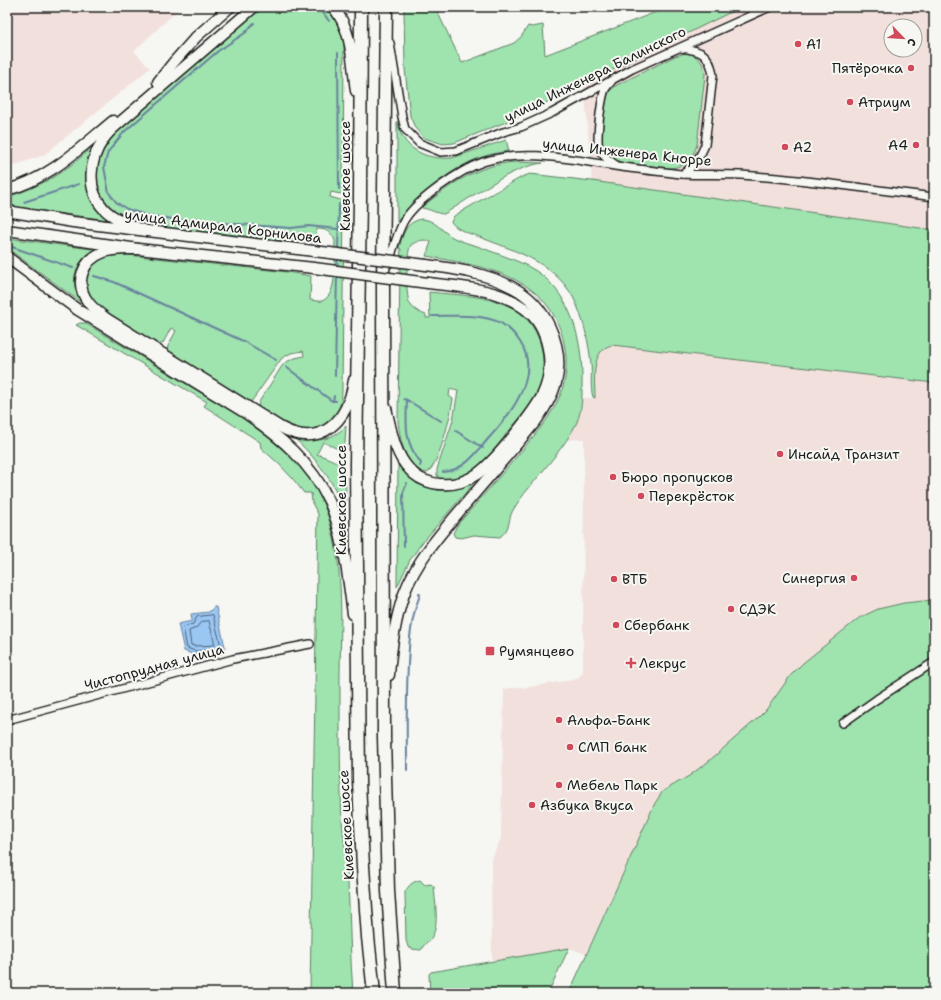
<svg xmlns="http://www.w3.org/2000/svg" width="941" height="1000" font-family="'Shantell Sans',sans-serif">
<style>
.built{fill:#f2e0dc;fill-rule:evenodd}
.green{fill:#9fe3ae;stroke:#5e8065}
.water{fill:#99c6f3;stroke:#67829d}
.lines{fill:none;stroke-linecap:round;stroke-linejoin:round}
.shore{stroke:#4e6072;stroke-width:1}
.stream{stroke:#67829d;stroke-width:2}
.street-casing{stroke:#1c1c1c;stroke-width:10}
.secondary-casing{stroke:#1c1c1c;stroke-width:13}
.highway-casing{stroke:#1c1c1c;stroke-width:15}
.street{stroke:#f6f6f2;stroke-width:7}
.secondary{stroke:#f6f6f2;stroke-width:10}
.highway{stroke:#f6f6f2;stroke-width:12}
.secondary-bridge-casing{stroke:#1c1c1c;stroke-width:13;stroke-linecap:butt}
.secondary-bridge{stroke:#f6f6f2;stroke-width:10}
.poi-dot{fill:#d1495b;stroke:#f6f6f2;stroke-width:1.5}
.labels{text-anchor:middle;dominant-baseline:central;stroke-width:4;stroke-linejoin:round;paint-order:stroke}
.poi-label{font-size:14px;fill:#1c1c1c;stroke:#f6f6f2;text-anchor:start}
.street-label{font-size:14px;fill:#1c1c1c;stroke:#f6f6f2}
</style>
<rect width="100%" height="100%" fill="#f6f6f2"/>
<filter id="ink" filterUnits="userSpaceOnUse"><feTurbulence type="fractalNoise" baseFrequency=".025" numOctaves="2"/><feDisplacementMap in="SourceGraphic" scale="8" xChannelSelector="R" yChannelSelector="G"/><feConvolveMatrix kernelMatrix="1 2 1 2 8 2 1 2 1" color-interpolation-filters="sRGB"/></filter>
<g filter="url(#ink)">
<g class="built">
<path d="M7,7H181L134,51L150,68L44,155L7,168Z"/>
<path d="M741,7H934V230L592,181L584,84ZM891,26H915V50H891Z"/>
<path d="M612,345L934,383V600L904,603L878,609L859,618L833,639L759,717L709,761L689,776L668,787L655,803L586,954L569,948L492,961L491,861L501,838L504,689L521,687L523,688L577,679L583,672L584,439L566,440L577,422L582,408V398H595V371L598,355L602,350L608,346Z"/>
</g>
<g class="green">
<path d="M263,7H325C336,19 342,30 344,46L343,192L340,194L331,192L330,197L344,201L342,390C342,397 341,404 338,411C331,426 312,433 296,428C282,423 270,414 258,407L259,402L282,366L286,362L295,358L304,356L303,351L291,353L282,358L251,402L167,351L168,346L176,331L171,328L163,343L159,345C149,339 138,333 128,326C110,315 74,296 90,269C98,256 114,255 128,255L287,272L311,276L310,300C314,300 318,302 322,301C339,295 334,255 335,241C332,232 326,229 317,229L314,242L288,241L145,225C97,210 79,175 115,134L245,20Z"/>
<path d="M404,7H435L462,63L514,43L521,37L528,26L532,27L543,25L545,55L669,7H741L511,120L454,143L443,144L424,138L415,128L410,116L405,69Z"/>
<path d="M686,53C698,55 705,63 705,75L697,145C692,160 684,168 668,168L620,162C612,159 604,155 602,146C600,139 605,101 608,94C610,90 613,88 617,85L675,56Z"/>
<path d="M397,121C402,149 425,160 452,158L506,140L509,151C500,152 491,154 482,157C454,166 414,198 397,222Z"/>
<path d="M93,146C92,152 88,160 86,167C83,187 92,206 108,219V220L7,206V197C39,188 69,170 93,146Z"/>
<path d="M515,162L543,163C510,167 473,197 444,214C437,214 430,209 422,208V207C451,184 477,165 515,162Z"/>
<path d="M530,174L592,181L934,230V383L612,345C590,350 595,381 595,398L593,397C590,388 592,375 591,364C589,343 583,316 573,297C553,261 512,250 477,236C468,233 457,230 451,222L454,216L486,197L522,177Z"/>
<path d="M421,219C435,219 442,232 454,238C461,241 469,244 477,246C497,254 526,262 543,276C575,303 583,347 582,386C582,400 582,409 577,422C567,444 544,469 529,488C523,495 518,502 513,510C507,521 512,527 500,537L474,535L461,538L455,537L453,533L458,524C480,499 502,474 524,448C536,433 549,419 557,402C567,383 568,363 564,343C549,274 484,267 426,256L431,242C424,238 417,241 411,245C406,252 405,296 410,304C414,310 420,313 426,315V318H430L429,292C457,295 488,295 513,308C539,322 549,358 540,386C533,404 519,419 507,433C498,445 488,458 477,467C467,475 449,484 437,476V469L453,420L458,391L450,389L449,396L453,399C451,414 439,465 427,473C405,469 400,439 398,421L400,262L401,249L399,248C403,234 405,223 421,219Z"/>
<path d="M7,238L92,249L93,251C79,259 71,274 76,290C78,295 81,300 83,304L7,248Z"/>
<path d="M80,323H85L241,417C275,439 309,466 324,505C348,566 339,633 340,697C340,738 340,780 342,821C344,841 347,862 348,882C350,919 350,956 353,993H310L318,514L312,503L311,493H304L293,479L278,463L261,448L260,442L204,406L207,402L76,325Z"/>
<path d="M346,426L345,443L343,448L338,449L323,442L317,454C324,457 335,460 340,465C349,475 345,502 345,515C337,484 316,458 293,437C312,444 331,441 346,426Z"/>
<path d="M398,465C418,491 444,497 474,483L421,544L410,560L397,587Z"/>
<path d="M934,600V993H569L655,803L663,791L689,776L709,761L759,717L766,710L791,675L803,663L859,618L878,609L904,603Z"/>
<path d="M420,880L425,885L431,884L434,887C435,900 439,924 433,935C430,941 425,942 421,950L412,949L408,947L406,940L405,892C409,885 412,882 420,880Z"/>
<path d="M569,948L548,993H430L429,974L431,972Z"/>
</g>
<path class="water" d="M214,607H216L225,647L223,653L195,655L184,651L178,624L192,621L191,614L209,612Z"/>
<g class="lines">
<g class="shore">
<path d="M213,615L221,646L220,649L195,651L187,648L183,627L193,624L197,617Z"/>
<path d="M209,621L215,645L195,646L191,645L189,631L196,628L201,622Z"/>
</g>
<g class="stream">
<path d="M275,7H276"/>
<path d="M314,7L324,14L329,21"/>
<path d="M254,23L245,33L218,51L124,132L108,152L104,167L109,193L117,203L127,209L145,215L180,220L291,228L308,226L338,229"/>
<path d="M338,53L339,189"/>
<path d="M24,202L79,184"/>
<path d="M12,247L73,268"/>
<path d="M338,251L339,204"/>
<path d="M337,267L338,257"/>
<path d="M94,276L114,282L245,342L276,360"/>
<path d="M432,316C453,316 481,313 501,323C509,328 515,334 520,342C542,375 510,415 488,439C475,454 465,470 443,472"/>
<path d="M286,367L332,401H336"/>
<path d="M335,376L337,273"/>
<path d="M404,399L407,400C406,424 404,443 421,463L420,466"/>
<path d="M407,400L441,421"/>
<path d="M333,401L334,396"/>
<path d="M456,431L483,448"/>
<path d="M404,546L403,493L407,483"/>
<path d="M407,770C407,735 406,700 408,665C409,641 411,618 420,595L419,593"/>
</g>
<defs>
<g id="street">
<path d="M390,43L402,117L405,129L419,143L441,152L456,151L503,132L521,127L552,113L632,69L770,7"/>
<path d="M680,48C701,50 710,54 713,75L705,145C700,158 694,166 683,174"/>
<path d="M611,82C608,85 605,88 604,92C601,103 596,138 599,148C602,156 610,161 616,165"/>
<path d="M389,264C393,249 397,232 405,219C418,199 460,170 483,162C524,149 567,159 609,165C633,169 657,171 681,174C701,175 721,174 741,175C806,179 870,189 934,197"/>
<path d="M7,720L233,659L310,644"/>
<path d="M843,723L877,699L934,662"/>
</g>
<g id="secondary">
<path d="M333,7C353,30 352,63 356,91"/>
<path d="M158,82L173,63L196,37L230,7"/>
<path d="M7,190C49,179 80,148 113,121"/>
<path d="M7,211L73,222L314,251"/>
<path d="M7,230L138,249L314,268"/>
<path d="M146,231C131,225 115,220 104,209C86,190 89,160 103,140C107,134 112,129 118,124L254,7"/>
<path d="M138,249C127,249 115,248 104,252C82,260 74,283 88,302C93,309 100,314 107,319L280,427C321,450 348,421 354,380"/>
<path d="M7,257L78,310L244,412C279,436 311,462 329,501C344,533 348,579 353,614"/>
<path d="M386,408C391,429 394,454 410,470C416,477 424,481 433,483C470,491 491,463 512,438C523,424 534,411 542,396C556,367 550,327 524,308C498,288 459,287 428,283"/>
<path d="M389,675C391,648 395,620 404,594C418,556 449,524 475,493C496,469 516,445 536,421C544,410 552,397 556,383C565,347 546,304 512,287C486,273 456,269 426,265"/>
</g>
<g id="highway">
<path d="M361,7L360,199L356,465L359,781L363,867L368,937L374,993"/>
<path d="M386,7L383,285L384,737L388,891L395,993"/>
</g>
</defs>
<use href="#street" class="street-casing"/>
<use href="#secondary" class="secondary-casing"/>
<use href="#highway" class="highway-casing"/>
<use href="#street" class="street"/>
<use href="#secondary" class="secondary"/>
<use href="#highway" class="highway"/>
<defs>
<g id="secondary-bridge">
<path d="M314,251L426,265"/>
<path d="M314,268L428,283"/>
</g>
</defs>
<use href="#secondary-bridge" class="secondary-bridge-casing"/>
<use href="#secondary-bridge" class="secondary-bridge"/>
</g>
</g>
<g class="poi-dot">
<circle cx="798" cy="44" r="4"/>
<circle cx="911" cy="68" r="4"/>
<circle cx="850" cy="102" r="4"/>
<circle cx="916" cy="145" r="4"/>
<circle cx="785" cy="147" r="4"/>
<circle cx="780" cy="454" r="4"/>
<circle cx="613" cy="477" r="4"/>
<circle cx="641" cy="496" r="4"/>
<circle cx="854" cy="578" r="4"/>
<circle cx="614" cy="579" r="4"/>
<circle cx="731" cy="609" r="4"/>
<circle cx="616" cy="625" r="4"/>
<rect x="485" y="646" width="10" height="10" rx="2"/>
<path d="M629 657h4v4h4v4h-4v4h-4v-4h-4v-4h4z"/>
<circle cx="559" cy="720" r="4"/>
<circle cx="570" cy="747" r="4"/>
<circle cx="559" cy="785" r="4"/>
<circle cx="532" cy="805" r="4"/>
</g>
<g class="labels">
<g class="poi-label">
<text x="806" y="44">А1</text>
<text x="903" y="68" text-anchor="end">Пятёрочка</text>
<text x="858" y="102">Атриум</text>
<text x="908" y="145" text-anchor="end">А4</text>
<text x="793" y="147">А2</text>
<text x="788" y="454">Инсайд Транзит</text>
<text x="621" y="477">Бюро пропусков</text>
<text x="649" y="496">Перекрёсток</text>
<text x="846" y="578" text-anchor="end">Синергия</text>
<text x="622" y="579">ВТБ</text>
<text x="739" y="609">СДЭК</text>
<text x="624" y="625">Сбербанк</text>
<text x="499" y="651">Румянцево</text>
<text x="639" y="663">Лекрус</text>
<text x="567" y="720">Альфа-Банк</text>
<text x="578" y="747">СМП банк</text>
<text x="567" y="785">Мебель Парк</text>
<text x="540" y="805">Азбука Вкуса</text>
</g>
<g class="street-label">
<text transform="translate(595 74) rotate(-26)">улица Инженера Балинского</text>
<text transform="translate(627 152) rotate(6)">улица Инженера Кнорре</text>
<text transform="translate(345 176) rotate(-90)">Киевское шоссе</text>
<text transform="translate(223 226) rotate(7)">улица Адмирала Корнилова</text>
<text transform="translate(341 500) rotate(-90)">Киевское шоссе</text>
<text transform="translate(154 667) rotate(-15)">Чистопрудная улица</text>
<text transform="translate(346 825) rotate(-93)">Киевское шоссе</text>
</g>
</g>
<rect width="941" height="1000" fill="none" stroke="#f6f6f2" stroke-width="24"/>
<rect x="12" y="12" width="917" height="976" fill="none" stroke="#1c1c1c" stroke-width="1.5" filter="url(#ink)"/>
<g transform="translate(903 38) rotate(115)"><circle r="19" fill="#f6f6f2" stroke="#9f9f9c"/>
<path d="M0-3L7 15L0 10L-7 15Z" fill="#d1495b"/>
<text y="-6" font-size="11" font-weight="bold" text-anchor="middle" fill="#1c1c1c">С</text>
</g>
</svg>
